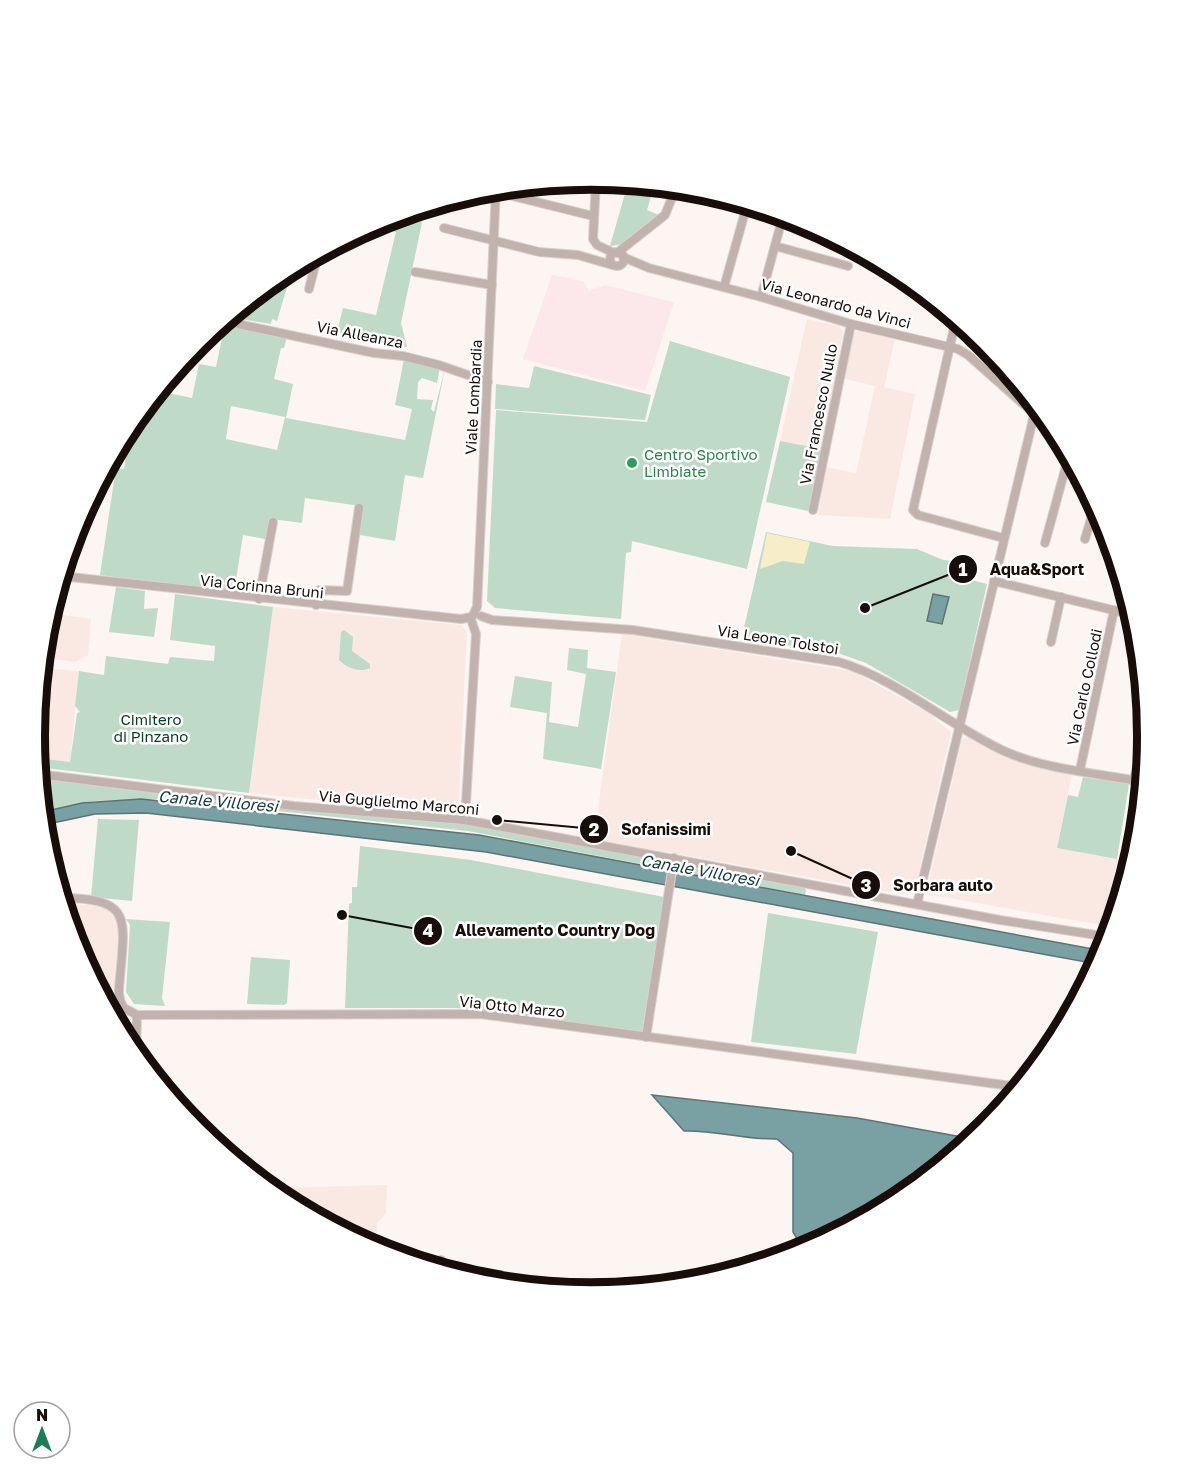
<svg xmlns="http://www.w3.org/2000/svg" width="1182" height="1472" font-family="'Golos Text',sans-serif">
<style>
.built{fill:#fae9e2}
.education{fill:#fce7ea}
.green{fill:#c0dac8;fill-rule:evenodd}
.sand{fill:#f7edc8}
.water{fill:#79a0a3;stroke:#5c7475;stroke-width:1.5}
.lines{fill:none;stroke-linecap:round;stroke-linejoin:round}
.minor-casing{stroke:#d8d0cd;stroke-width:10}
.minor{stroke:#c2b2ae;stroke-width:8}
.leisure-dot{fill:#2e9e5b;stroke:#fff;stroke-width:2}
.labels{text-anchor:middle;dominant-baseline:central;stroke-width:5;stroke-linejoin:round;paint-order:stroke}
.street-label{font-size:15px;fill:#180d09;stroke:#fff}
.leisure-label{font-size:15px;fill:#27864d;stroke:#fff;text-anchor:start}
.park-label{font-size:15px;fill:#073d22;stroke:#fff}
.water-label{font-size:16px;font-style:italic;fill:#133a3d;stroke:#fff}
.rim{fill:none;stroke:#180d09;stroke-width:8}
.leader{fill:none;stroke:#180d09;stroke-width:2}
.callout-dot{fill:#180d09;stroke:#fff;stroke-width:2}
.mark-label{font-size:18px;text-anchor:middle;font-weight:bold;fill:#fff}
.callout-label{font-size:16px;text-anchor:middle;font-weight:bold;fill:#180d09;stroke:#fff;stroke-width:5;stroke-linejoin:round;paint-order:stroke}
</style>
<rect width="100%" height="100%" fill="#fcf5f2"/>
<g class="built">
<path d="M807,319L839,326L843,332L822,449L780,441Z"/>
<path d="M859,331L895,339L884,387L915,394L890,519L818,515L826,467L856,473L875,386L842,378L853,334Z"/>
<path d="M273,607L461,625L467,632L458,814L249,793Z"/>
<path d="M49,613L91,619L88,655L76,662L42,658Z"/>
<path d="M622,634L852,671L928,713L951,732L915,889L907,895L594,839Z"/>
<path d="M41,668L79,671L70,762L37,758L35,736Z"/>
<path d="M968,736L1020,762L1072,773L1057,848L1132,862L1112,927L926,894L962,740Z"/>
<path d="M63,904L94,905L107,909L119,922L112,1010L132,1023V1050L77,949Z"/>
<path d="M387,1185L386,1213L377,1223L376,1249L282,1199L269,1188Z"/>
</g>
<path class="education" d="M552,275L583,281L589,291L605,285L674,302L645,391L523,359Z"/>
<g class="green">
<path d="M628,183L654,186L647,210L659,215L624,244L610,246Z"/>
<path d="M425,208L401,323L407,347L337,332L343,308L376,315L396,232L371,226Z"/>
<path d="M293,267L277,321L272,319L271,324L229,317Z"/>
<path d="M221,323L287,337L284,348H281L274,379L293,384L286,418L405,440L412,409L395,405L404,359L440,367L437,383L422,378L418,382L417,399L433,400L431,409L434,412L445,368L423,478L405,475L395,541L360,535V506L305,498L302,523L272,519L265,539L243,535L234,593L100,575L115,474L117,468L124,469L131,424L158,391L192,398L199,364L216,367L223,333L219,332ZM231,406L285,417L277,450L226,439Z"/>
<path d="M670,341L790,377L747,569L632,541L631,552L626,553L621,619L495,608L487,601L496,410L647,422Z"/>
<path d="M534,366L651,395L645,420L495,409L496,384L529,388Z"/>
<path d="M780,441L822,449L808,511L766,502Z"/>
<path d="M766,532L833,546L917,549L943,560L971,562L968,579L987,584L959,710L950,712L866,663L835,652L749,640L743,632Z"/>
<path d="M116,587L145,591L144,609L158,608L154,637L109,632Z"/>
<path d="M175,594L273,607L249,793L38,767L37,758L70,762L77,713L80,712L75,706L79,671L104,675L106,656L168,664L170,657L214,661L215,646L170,640Z"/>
<path d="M344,630L353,637L352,651L370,664V668C359,673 347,668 339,660L341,632Z"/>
<path d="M569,648L588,650L587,668L616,672L601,769L543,759L547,713L510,707L515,676L552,682L549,722L578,727L586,674L567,670Z"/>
<path d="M1083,777L1129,784L1117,859L1057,848L1068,795L1078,797Z"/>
<path d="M39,778L457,823L672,861V870L468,831L162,799L94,801L42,812Z"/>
<path d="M98,819L139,820L132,901L91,897Z"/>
<path d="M360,846L471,860L664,897L642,1031L456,1008H345L349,904L352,903V887H357Z"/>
<path d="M677,864L803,887L806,890L805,895L675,871Z"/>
<path d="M768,913L878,932L856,1054L751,1042Z"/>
<path d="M126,919L170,922L162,998L165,1006L134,1004L126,992L130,925Z"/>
<path d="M251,957L290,960L287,1003L284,1005L247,1004Z"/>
</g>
<path class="sand" d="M767,533L810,542L804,564L783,561L760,569Z"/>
<g class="water">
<path d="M933,594L949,597L942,624L927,621Z"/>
<path d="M141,799L479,835L1104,951L1097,964L486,852L146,813L95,814L43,825L42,812L82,803Z"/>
<path d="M652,1095L857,1118L973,1139L900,1199L804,1250L793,1232V1153L777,1139C746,1140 715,1130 684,1131Z"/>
</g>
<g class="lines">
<defs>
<g id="minor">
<path d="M596,180L593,239L597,245L614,253"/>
<path d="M488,190L593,216"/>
<path d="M528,199L531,185"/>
<path d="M444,228L539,252L578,255L612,265"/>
<path d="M775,246L848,266"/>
<circle cx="617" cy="259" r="7"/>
<path d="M617,253L665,215L676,188"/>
<path d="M623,257L649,268L761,297L851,324L958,349L968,355L1058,435"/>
<path d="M415,272L492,285"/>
<path d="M724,287L747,205"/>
<path d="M309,289L318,254"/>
<path d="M761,297L783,216"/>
<path d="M956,319L913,510L918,515L1003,538"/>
<path d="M224,321L374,353L403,356L439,365L488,382"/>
<path d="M994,378L999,360"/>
<path d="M813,510L851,324"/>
<path d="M1085,539L1095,505"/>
<path d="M1045,543L1069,455"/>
<path d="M61,576L461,619L471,617"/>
<path d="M994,581L1133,615"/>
<path d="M259,599L273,522"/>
<path d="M316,605L319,590L347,591L359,508"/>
<path d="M481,616L492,620L633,630L839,662C895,678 950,726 1004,751C1046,770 1098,773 1143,782"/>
<path d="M1051,642L1061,597"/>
<path d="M1080,770L1114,610"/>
<path d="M38,774L294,806L465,820L1000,920L1109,937"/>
<path d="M1134,780L1147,727"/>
<path d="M465,820L476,634L471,619L477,607L496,189"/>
<path d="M61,898C132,898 125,918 120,977C119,988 117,998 124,1008L137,1015L480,1014L1019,1087"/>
<path d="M917,904L1034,415"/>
<path d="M646,1037L674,858"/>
<path d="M136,1054L137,1015"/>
<path d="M437,1268L441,1260"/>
</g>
</defs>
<use href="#minor" class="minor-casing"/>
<use href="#minor" class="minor"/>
</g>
<circle class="leisure-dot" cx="632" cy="463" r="6"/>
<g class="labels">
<g class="street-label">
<text transform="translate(836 303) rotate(15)">Via Leonardo da Vinci</text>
<text transform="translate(360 334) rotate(11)">Via Alleanza</text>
<text transform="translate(473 397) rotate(-87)">Viale Lombardia</text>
<text transform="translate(818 414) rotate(-79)">Via Francesco Nullo</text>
<text transform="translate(262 586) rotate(6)">Via Corinna Bruni</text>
<text transform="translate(778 639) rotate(9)">Via Leone Tolstoi</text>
<text transform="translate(1084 687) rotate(-78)">Via Carlo Collodi</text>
<text transform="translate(399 802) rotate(5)">Via Guglielmo Marconi</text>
<text transform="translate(512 1006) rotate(6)">Via Otto Marzo</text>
</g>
<g class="leisure-label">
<text x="644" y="454">Centro Sportivo<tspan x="644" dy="17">Limbiate</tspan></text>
</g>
<g class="park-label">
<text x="151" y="719">Cimitero<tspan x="151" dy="17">di Pinzano</tspan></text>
</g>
<g class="water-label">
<text transform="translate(218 801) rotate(5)">Canale Villoresi</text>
<text transform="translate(700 870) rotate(10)">Canale Villoresi</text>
</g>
</g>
<path d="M0 0H1182V1472H0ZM45 736a546 546 0 1 1 1092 0a546 546 0 1 1-1092 0Z" fill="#fff" fill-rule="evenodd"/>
<path class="rim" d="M45 736a546 546 0 1 1 1092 0a546 546 0 1 1-1092 0Z"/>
<path class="leader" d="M865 608L963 569M497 820L594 829M791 851L866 885M342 915L428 931"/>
<g class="callout-dot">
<circle cx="865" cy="608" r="6"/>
<circle cx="497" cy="820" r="6"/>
<circle cx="791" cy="851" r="6"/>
<circle cx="342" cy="915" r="6"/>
<circle cx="963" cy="569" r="15"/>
<circle cx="594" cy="829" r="15"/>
<circle cx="866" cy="885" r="15"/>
<circle cx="428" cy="931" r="15"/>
</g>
<g class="mark-label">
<text x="963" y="576">1</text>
<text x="594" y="836">2</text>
<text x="866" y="892">3</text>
<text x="428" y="937">4</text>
</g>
<g class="callout-label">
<text x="1037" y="575">Aqua&amp;Sport</text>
<text x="666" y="835">Sofanissimi</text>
<text x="943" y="891">Sorbara auto</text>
<text x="555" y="936">Allevamento Country Dog</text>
</g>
<g transform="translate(42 1430)"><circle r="28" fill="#ffffff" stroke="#a39e9d" stroke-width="1.5"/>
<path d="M0-4.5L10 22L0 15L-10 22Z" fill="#1b7e57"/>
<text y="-9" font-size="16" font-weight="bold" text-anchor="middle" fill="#180d09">N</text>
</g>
</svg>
